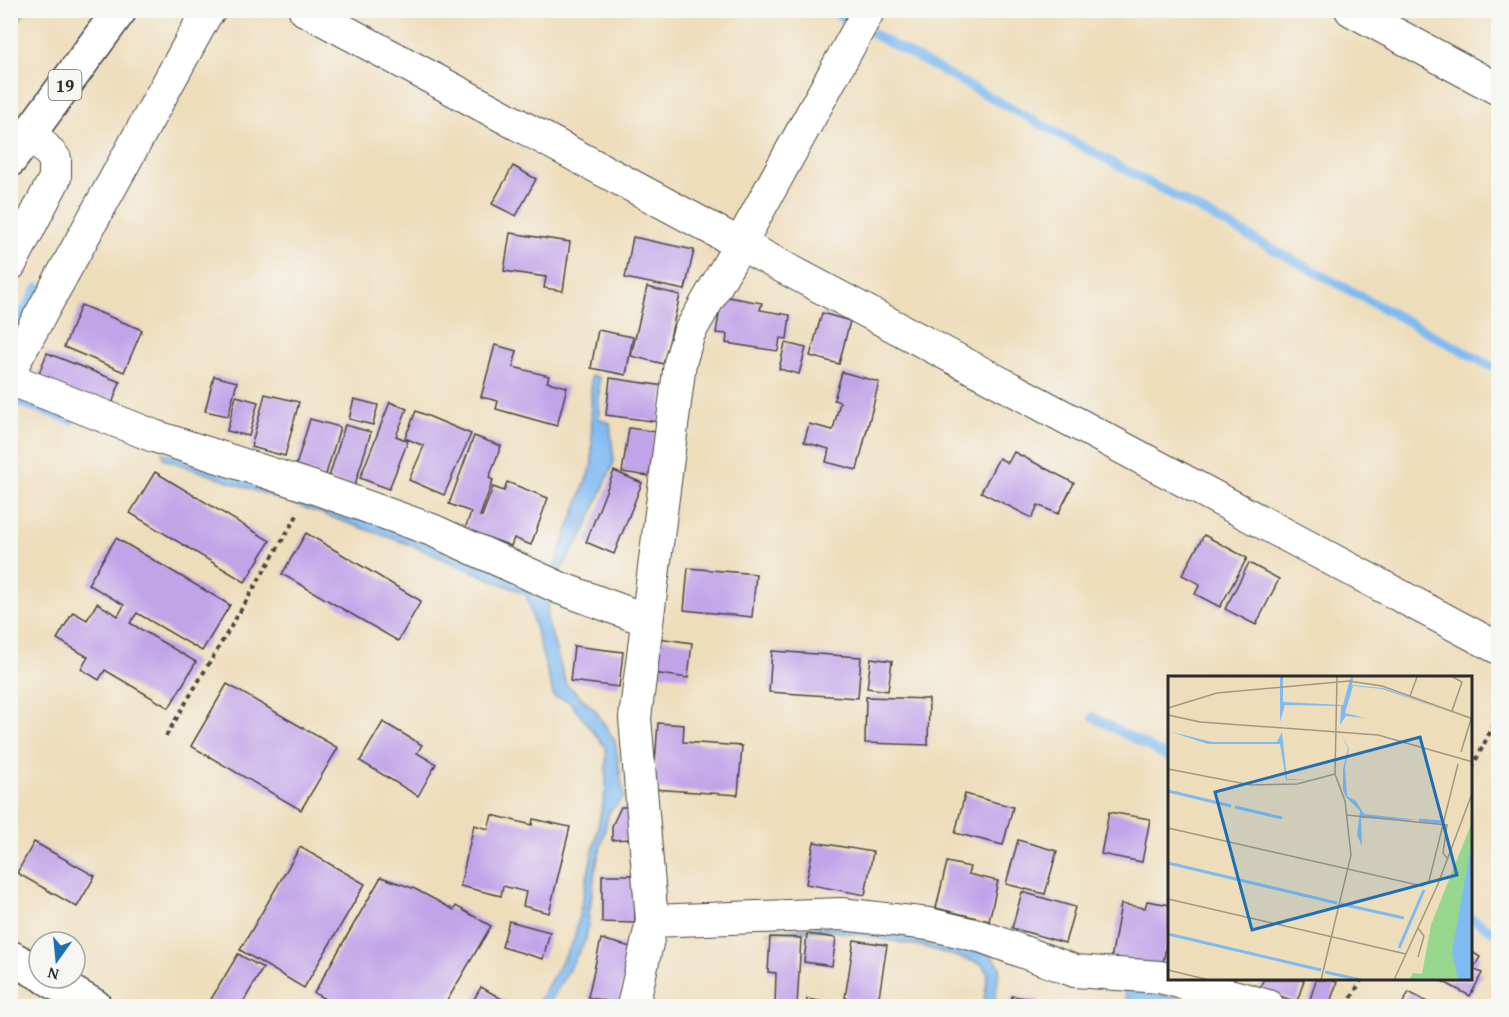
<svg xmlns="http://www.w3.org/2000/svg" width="1509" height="1017" font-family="'Gentium Book Plus',serif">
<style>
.green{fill:#96d68d;stroke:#60805c;stroke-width:1.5}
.water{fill:#7fbaf1;stroke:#55728e;stroke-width:1.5}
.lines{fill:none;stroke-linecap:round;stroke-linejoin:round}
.stream{stroke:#7fbaf1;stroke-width:9}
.building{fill:#c1a3e8}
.minor-casing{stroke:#484641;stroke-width:34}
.major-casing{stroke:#484641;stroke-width:36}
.path{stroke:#484641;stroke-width:4;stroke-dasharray:4.5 4.5;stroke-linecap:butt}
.minor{stroke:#fff;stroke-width:32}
.major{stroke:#fff;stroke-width:33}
.labels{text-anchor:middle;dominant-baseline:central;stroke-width:4.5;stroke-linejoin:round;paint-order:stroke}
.shield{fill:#f6f6f2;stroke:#686867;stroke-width:1.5}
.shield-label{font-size:18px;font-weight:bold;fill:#2b2b2b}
.inset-river{fill:none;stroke:#7fbaf1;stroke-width:3}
.inset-road{fill:none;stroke:#a09681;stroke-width:1.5}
.view{fill:#1f6fb2;fill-opacity:0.15;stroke:#1f6fb2;stroke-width:3}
.inset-edge{fill:none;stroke:#2b2b2b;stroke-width:3}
</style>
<rect width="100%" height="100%" fill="#f6f6f2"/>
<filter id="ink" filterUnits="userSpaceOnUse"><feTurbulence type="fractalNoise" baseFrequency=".0167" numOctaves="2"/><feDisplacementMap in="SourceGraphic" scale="12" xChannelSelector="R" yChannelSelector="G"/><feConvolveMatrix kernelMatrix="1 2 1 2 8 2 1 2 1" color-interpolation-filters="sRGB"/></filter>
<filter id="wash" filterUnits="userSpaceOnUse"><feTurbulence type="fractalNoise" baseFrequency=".008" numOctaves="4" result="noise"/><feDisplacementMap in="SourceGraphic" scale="24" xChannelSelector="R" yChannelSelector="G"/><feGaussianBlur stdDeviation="1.35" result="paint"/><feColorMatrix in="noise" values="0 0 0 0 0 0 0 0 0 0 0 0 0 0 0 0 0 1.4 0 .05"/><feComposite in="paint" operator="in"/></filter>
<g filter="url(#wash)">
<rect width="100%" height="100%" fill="#edb"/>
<path class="green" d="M11,10L26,11L11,32L10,11Z"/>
<g class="water">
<path d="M591,376L599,377V419L610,423L614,462L583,535L550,588L547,619L566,684L596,711L615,741L624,797L609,812L595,871L586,939L548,1006H536L574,940L606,789V748L569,701L554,697L526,594L411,545L164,459L162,452L554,568L592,464Z"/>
<path d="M829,925L925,937L990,954L1000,966L994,1006H983L988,974L982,964L921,946L829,930L766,933Z"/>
<path d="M1124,988L1221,1006H1151L1126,1000Z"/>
</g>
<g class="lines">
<g class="stream">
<path d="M829,10L846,19"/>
<path d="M873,34L1498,370"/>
<path d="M10,334L38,287"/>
<path d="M14,400L71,420"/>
<path d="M1093,717L1170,758"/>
<path d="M1472,919L1498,934"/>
</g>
</g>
<g id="blocks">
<g class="building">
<path d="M513,166L536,179L516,216L492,204Z"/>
<path d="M510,233L570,242L563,291L544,288L546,277L504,271Z"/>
<path d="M633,237L694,250L685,290L625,278Z"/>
<path d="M647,287L680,295L664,364L631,356Z"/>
<path d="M722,296L762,303L760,310L790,315L787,339L780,338L778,351L726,343L727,334L716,333Z"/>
<path d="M81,305L142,330L124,372L64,347Z"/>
<path d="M822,313L850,321L839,364L810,356Z"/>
<path d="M598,330L633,337L626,375L591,368Z"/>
<path d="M785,343L806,348L799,374L779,369Z"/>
<path d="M495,345L517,351L513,367L549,376L547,382L567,387L557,426L496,409L498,401L481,397Z"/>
<path d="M47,353L120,382L111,407L37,378Z"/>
<path d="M842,372L879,382L857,470L826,462L829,449L804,442L809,424L833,430L840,402L834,400Z"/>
<path d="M214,376L237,382L228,416L205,411Z"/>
<path d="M610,378L664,386L659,422L606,415Z"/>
<path d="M265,394L299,402L285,456L251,447Z"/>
<path d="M236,396L258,402L249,436L227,431Z"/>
<path d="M354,399L378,405L373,425L349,419Z"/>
<path d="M390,402L407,409L396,436L408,441L389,489L360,478Z"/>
<path d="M416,411L471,434L444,495L409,480L424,446L405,438Z"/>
<path d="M310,419L340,427L325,478L295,469Z"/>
<path d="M345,425L371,432L354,488L328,480Z"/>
<path d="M629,428L656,432L649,476L622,472Z"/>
<path d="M474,436L501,446L489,478L493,480L480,516H482L493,487L504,491L507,482L548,498L531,545L514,538L511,546L465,529L471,512L449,504Z"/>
<path d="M1014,452L1074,483L1058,514L1038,505L1032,518L981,492L999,458L1008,463Z"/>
<path d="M614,471L642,483L614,554L586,542Z"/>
<path d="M155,472L270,541L245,582L130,513Z"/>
<path d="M306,533L421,601L398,641L282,574Z"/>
<path d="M1204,535L1247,558L1220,607L1195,594L1200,584L1182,575Z"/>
<path d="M116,538L230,605L202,651L137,613L130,623L196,662L169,708L105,670L99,680L81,669L88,657L57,639L73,612L87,620L97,603L118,616L124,605L88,584Z"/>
<path d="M1249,563L1279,579L1256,625L1225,609Z"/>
<path d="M688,568L756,574L752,617L684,610Z"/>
<path d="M658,638L692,643L688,678L653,673Z"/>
<path d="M574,646L623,652L619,687L570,681Z"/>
<path d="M772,651L861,657L858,698L769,692Z"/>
<path d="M871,658L892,661L888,691L867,688Z"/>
<path d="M227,684L338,748L301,810L191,746Z"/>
<path d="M866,697L929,699L928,745L865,743Z"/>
<path d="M383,722L422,745L417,753L436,764L418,796L360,761Z"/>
<path d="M658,723L684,725L683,742L742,746L738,795L653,789Z"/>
<path d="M965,794L1013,807L1003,845L955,833Z"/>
<path d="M621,807H631V839L612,840V826Z"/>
<path d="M1109,812L1150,819L1142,862L1101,854Z"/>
<path d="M492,815L532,825L533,819L570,827L549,913L523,906L526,892L503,886L501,896L460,886L474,825L488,829Z"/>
<path d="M1018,840L1057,851L1045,894L1006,884Z"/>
<path d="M34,842L95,876L77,907L17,873Z"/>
<path d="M814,842L873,852L865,895L806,884Z"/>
<path d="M300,847L365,884L304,988L240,950Z"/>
<path d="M947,862L970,867L968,874L998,881L989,921L936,908Z"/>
<path d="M602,875H635V923L602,922Z"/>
<path d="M381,877L415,889L454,910L456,906L491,926L444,1006H337L314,993Z"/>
<path d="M1022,892L1075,907L1065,943L1012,928Z"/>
<path d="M1147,901L1170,905V926L1162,968L1111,959L1121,904L1145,908Z"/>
<path d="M509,921L550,932L543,959L502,947Z"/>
<path d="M807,934L836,938L832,966L804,962Z"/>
<path d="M770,937L801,938L797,1006H775L776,973L768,972Z"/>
<path d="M601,939L631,947L618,1004L588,997Z"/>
<path d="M854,940L887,945L878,1003L845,998Z"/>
<path d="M1472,952L1480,957L1473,969L1482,973L1470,996L1440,980H1472Z"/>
<path d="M238,954L263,968L241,1006H207Z"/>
<path d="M1263,980H1304L1297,1002L1260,989Z"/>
<path d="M1316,980H1328L1337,982L1329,1006H1308Z"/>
<path d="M481,987L509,1003L507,1006H470Z"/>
<path d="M1409,992L1434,1006H1401Z"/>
<path d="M1012,996L1040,1000L1039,1006H1010Z"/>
<path d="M807,999L845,1005L844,1006H806Z"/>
</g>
</g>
</g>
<g filter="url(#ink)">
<use href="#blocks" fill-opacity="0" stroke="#484641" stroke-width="1.5"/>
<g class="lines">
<defs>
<g id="minor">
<path d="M305,10L311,13L740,244L1498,648"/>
<path d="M1351,10L1498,89"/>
<path d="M10,265L55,178V159L31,132"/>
<path d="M10,370L206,14L210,10"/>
<path d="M10,379L154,436L312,487L432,530L560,588L647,620"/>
<path d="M652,921L841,914L929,924L983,937L1075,971L1160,977L1244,999L1268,1006"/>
<path d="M633,1006L652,921L635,718L680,363L689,333L740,244L869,10"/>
</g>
<g id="major">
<path d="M10,160L120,10"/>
<path d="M10,957L39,973"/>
<path d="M47,978L95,1006"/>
</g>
</defs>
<use href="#minor" class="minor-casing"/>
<use href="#major" class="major-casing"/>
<g class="path">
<path d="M166,736L299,512"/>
<path d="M1472,768L1498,716"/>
<path d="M1347,1006L1361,980"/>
</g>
<use href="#minor" class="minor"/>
<use href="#major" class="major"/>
</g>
</g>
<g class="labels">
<rect class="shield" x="48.5" y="70" width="33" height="30" rx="4.5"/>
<g class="shield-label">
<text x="65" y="85">19</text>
</g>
</g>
<g transform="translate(1168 676)">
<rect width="304" height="304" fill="#edb"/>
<path d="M304,146V215L291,302L241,304L245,297L254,298L263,249Z" fill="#96d68d"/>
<path d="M112,1H115V26L175,29L182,3L185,1L184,9L215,12L288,38L214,13L185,10L177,37L197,42L178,40L172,49L173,30L117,29L112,46ZM0,55L44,66H109L114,56L119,103L143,104H118L112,68H40ZM173,59L181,72L177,92L179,120L188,125L196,138L251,144L193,142L194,170L189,159L192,135L178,121L175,114V93L180,72ZM304,164V304H290L284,276Z" fill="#7fbaf1"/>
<path class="inset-river" d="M0,115L63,130M67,131L114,142M251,144L273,146M0,187L169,227M173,228L236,242M0,258L153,294M231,272L256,214M157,296L193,304"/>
<path class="inset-road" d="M242,20L249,1M0,32L49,17L181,5L214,10L305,43M284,35L294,6L285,1M0,39L32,46L210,59L305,86M293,76L303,43M0,93L83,109L129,108L167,98M178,139L279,149L275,177L280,183M0,152L254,210L261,205L290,88M0,223L238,278M250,252L256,260L250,281M0,294L41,304M153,304L183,179L177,125L167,98L169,1M226,304L270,208L305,115"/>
<path class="view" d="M252,61L289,199L84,254L47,116Z"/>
<rect width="304" height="304" class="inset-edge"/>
</g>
<rect width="1509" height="1017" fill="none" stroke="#f6f6f2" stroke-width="36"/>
<g transform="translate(57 960) rotate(195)"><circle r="28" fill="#f6f6f2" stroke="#a5a5a2" stroke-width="1.5"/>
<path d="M0-4.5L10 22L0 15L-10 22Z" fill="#1f6fb2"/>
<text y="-9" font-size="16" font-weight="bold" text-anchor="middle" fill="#2b2b2b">N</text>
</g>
</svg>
